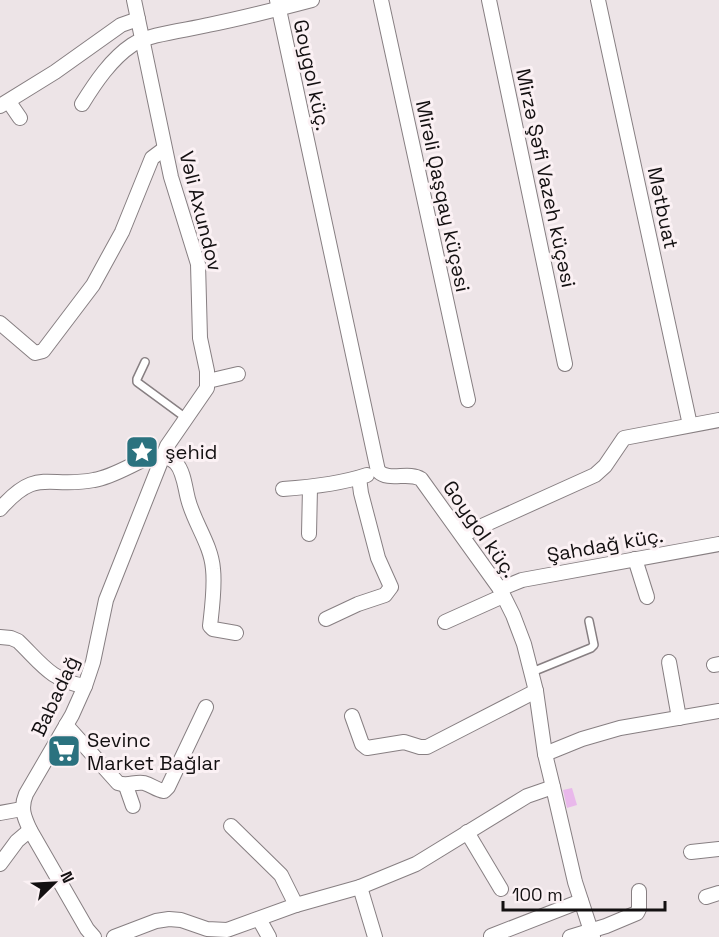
<svg xmlns="http://www.w3.org/2000/svg" width="719" height="937" font-family="'Space Grotesk',sans-serif">
<style>
.building{fill:#e9b8eb}
.lines{fill:none;stroke-linecap:round;stroke-linejoin:round}
.lane-casing{stroke:#877f82;stroke-width:10}
.street-casing{stroke:#877f82;stroke-width:16}
.lane{stroke:#fff;stroke-width:7}
.street{stroke:#fff;stroke-width:14}
.labels{text-anchor:middle;dominant-baseline:central;stroke-width:6;stroke-linejoin:round;paint-order:stroke}
.street-label{font-size:20px;fill:#131011;stroke:#fbf1f4}
.poi-label{font-size:20px;fill:#131011;stroke:#fbf1f4;text-anchor:start}
</style>
<rect width="100%" height="100%" fill="#ede4e7"/>
<path class="building" d="M572,788L577,805L567,808L563,790Z"/>
<g class="lines">
<defs>
<g id="lane">
<path d="M145,362L137,379V382L186,418"/>
<path d="M532,672L591,648L594,645L589,621"/>
</g>
<g id="street">
<path d="M277,0L378,471C389,482 408,471 421,479L500,589L513,615L524,644L536,691L545,754L553,787L575,882L593,937"/>
<path d="M381,0L468,400"/>
<path d="M489,0L565,364"/>
<path d="M598,0L690,425"/>
<path d="M9,102L20,118"/>
<path d="M82,104C95,83 111,59 132,45C148,34 188,30 208,25C243,18 278,9 312,0"/>
<path d="M0,106L55,72L121,25L138,19"/>
<path d="M0,323L35,353L43,351L93,285L122,232L152,158L164,149"/>
<path d="M208,381L238,374"/>
<path d="M283,489C312,487 340,484 367,475"/>
<path d="M0,509C38,466 47,489 94,480C113,477 132,464 150,457C159,455 170,457 176,463C184,472 185,488 188,499C194,523 211,544 213,569C215,587 212,608 210,626L213,629L236,633"/>
<path d="M309,534L310,488"/>
<path d="M462,535L595,475L605,466L624,438L719,420"/>
<path d="M635,559L647,597"/>
<path d="M500,589L522,580L719,544"/>
<path d="M326,619L358,604L385,595L391,587L378,558L361,493L359,478"/>
<path d="M445,622L503,596"/>
<path d="M0,637L11,638L18,641C41,663 51,681 85,686"/>
<path d="M669,662L679,718"/>
<path d="M714,665L719,664"/>
<path d="M352,716L362,744L367,748L404,742L420,747H427L536,691"/>
<path d="M66,725L118,783C128,787 135,781 144,783C152,785 156,790 164,791L168,787L206,707"/>
<path d="M545,754L582,739L620,728L719,711"/>
<path d="M126,786L133,806"/>
<path d="M0,813L22,809"/>
<path d="M231,826L281,875L296,905"/>
<path d="M467,832L501,889"/>
<path d="M691,852L719,849"/>
<path d="M0,864L17,841L30,830"/>
<path d="M360,887L375,937"/>
<path d="M706,897L719,893"/>
<path d="M259,919L269,937"/>
<path d="M491,936L581,901"/>
<path d="M94,937L87,929L30,830C24,817 20,808 26,794L72,715L85,686L93,662L106,600L167,446L207,388V371L200,338L198,264L171,177L134,0"/>
<path d="M114,937L156,921L169,919L181,920L207,929L227,930L296,905L360,887L416,864L527,796L553,787"/>
<path d="M570,937L606,926L637,913L639,909V891"/>
</g>
</defs>
<use href="#lane" class="lane-casing"/>
<use href="#street" class="street-casing"/>
<use href="#lane" class="lane"/>
<use href="#street" class="street"/>
</g>
<defs>
<symbol id="sight-square" viewBox="-11 -11 22 22"><rect x="-9" y="-9" width="18" height="18" rx="4" fill="#2b727f" stroke="#fbf1f4"/><path d="M0-6L1.8-2.2L6-1.7L2.9 1.2L3.7 5.4L0 3.3L-3.7 5.4L-2.9 1.2L-6-1.7L-1.8-2.2Z" fill="#fff"/></symbol>
<symbol id="supermarket-square" viewBox="-11 -11 22 22"><rect x="-9" y="-9" width="18" height="18" rx="4" fill="#2b727f" stroke="#fbf1f4"/><path d="M-6-5.5h2.5l.6 2H6L4.5 2H-2.5L-4.4-4H-6ZM-1.5 3.2a1.3 1.3 0 1 0 .1 0ZM3 3.2a1.3 1.3 0 1 0 .1 0Z" fill="#fff"/></symbol>
</defs>
<g fill-rule="evenodd">
<use href="#sight-square" x="123" y="433" width="38" height="38"/>
<use href="#supermarket-square" x="45" y="732" width="38" height="38"/>
</g>
<g class="labels">
<g class="street-label">
<text transform="translate(312 75) rotate(78)">Goygol küç.</text>
<text transform="translate(546 178) rotate(78)">Mirzə Şəfi Vazeh küçəsi</text>
<text transform="translate(443 196) rotate(78)">Mirəli Qaşqay küçəsi</text>
<text transform="translate(663 208) rotate(78)">Mətbuat</text>
<text transform="translate(201 211) rotate(76)">Vəli Axundov</text>
<text transform="translate(480 529) rotate(55)">Goygol küç.</text>
<text transform="translate(605 545) rotate(-10)">Şahdağ küç.</text>
<text transform="translate(55 696) rotate(-65)">Babadağ</text>
</g>
<g class="poi-label">
<text x="165" y="452">şehid</text>
<text x="87" y="740">Sevinc<tspan x="87" dy="23">Market Bağlar</tspan></text>
</g>
</g>
<g transform="translate(54 883) rotate(66)" stroke="#fbf1f4" stroke-width="4.5" paint-order="stroke">
<path d="M0-4.5L10 22L0 15L-10 22Z" fill="#131011"/>
<text y="-9" font-size="16" font-weight="bold" text-anchor="middle" fill="#131011">N</text>
</g>
<path d="M503 901v9h162v-9" fill="none" stroke="#131011" stroke-width="3"/>
<text x="512" y="901" font-size="18" fill="#131011" stroke="#fbf1f4" stroke-width="4.5" paint-order="stroke">100 m</text>
</svg>
